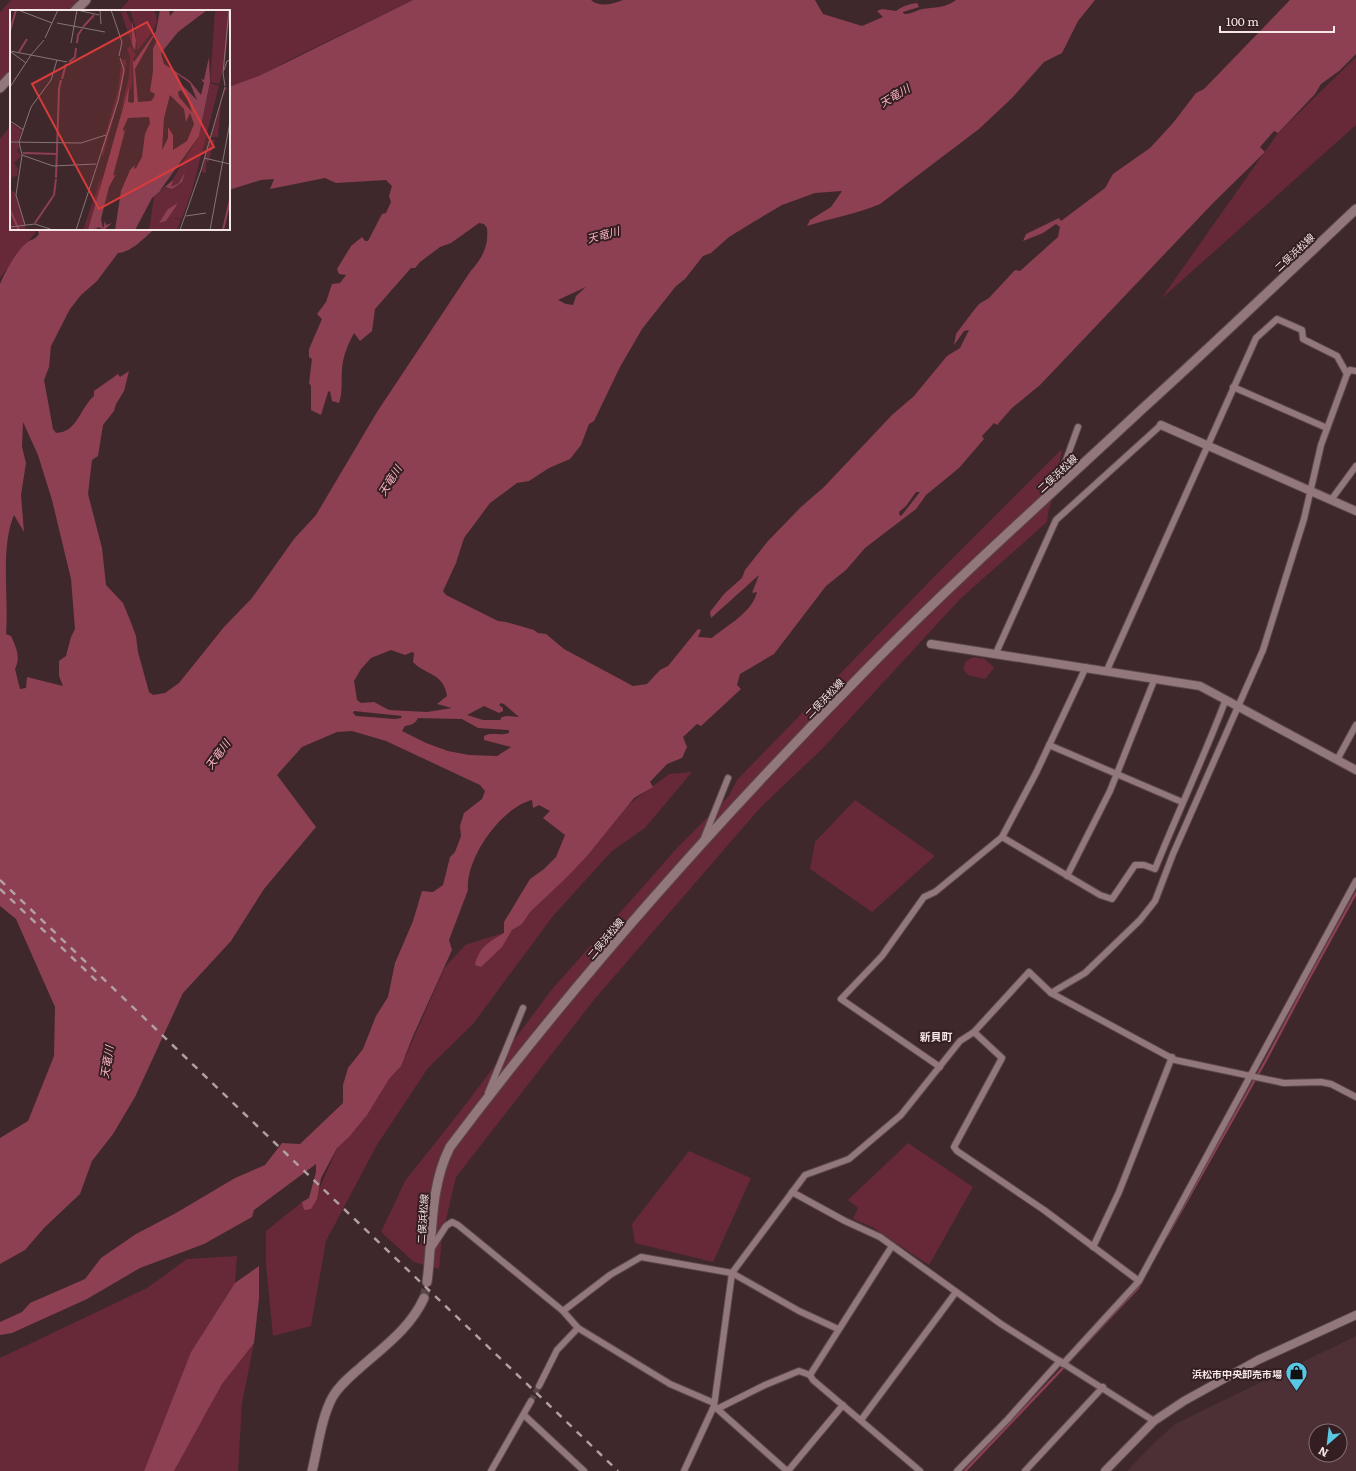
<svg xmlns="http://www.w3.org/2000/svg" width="1356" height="1471" font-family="Literata,'Noto Sans JP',serif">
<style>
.built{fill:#4d3036;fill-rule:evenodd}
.green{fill:#672838}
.water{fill:#8d4052;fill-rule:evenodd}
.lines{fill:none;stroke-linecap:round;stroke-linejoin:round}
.stream{stroke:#8d4052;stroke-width:2.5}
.minor-tunnel{stroke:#594448;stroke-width:6;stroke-dasharray:6 3;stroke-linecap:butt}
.secondary-tunnel{stroke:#594448;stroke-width:9;stroke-dasharray:9 4.5;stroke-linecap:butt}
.minor-casing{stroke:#5a484b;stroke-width:8}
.tertiary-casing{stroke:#5a484b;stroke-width:10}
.secondary-casing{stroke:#5a484b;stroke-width:11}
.minor{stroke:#92777b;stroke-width:6}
.tertiary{stroke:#92777b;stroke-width:8}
.secondary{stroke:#92777b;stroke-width:9}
.rail{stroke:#b19fa2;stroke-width:2.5;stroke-dasharray:7 7;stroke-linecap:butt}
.labels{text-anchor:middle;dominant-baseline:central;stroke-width:4;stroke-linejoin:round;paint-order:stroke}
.street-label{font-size:10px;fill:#f5e6e8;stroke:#341e22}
.poi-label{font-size:10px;font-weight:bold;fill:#f5e6e8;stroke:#341e22;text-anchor:end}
.water-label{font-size:11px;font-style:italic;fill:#fab5c1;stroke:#341e22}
.neighbourhood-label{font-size:11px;font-weight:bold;fill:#f5e6e8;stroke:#341e22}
.inset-river{fill:none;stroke:#8d4052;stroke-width:2}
.inset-road{fill:none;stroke:#877477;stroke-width:1}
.view{fill:#d93b3b;fill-opacity:0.15;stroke:#d93b3b;stroke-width:2}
.inset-edge{fill:none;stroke:#f5e6e8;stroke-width:2}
</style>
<rect width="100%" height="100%" fill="#3e282c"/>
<path class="built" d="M1356,1336V1471H1127L1153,1444L1175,1424ZM1316,1431H1340V1455H1316Z"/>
<g class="green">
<path d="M11,0H81L71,11H11V75L0,87V12Z"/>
<path d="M129,0H413L289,60L229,94V11H119Z"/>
<path d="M1356,57V125L1161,299L1278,133Z"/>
<path d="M11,126V229H38L0,278V139Z"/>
<path d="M1062,449L1055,490L1048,513L1047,522L960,599L822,749L760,808L593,1001L456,1177L442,1237L439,1269L414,1262L381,1232L405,1181L469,1100L553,988L678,847L729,796L737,780L928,583Z"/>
<path d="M974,657L985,659L994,668L985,679L968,675L963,669L966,661Z"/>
<path d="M692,772L645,828L612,851L553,916L473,1024L428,1068L377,1145L326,1241L311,1326L273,1336L266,1264V1231L302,1202L311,1208L337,1148L406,1055L445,967L465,945L512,930L594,847L629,804L669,774Z"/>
<path d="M855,800L935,856L872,912L810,869L815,842Z"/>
<path d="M908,1143L973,1187L929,1265L872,1227L853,1219L858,1208L848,1200Z"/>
<path d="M689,1151L751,1178L713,1262L635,1243L632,1224Z"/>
<path d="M237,1256L235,1283L191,1352L144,1471H0V1358L147,1288L187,1259Z"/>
<path d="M254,1343L242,1403L238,1471H174L233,1363Z"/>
</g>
<g class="water">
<path d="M413,0H591C600,8 612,4 623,0H815L823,14L862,26L883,17L877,11L882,9L896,11C903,6 909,4 917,3L919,7L903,12L904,14C910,14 914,12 919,10C933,6 942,10 956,0H1095L1078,21L1062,53L1044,62L1012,98L979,129L880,204C857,214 831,218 807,226L810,220L831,207L842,191L815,193L782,205L755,221L729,237L711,253L703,256L685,279L676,286L642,329L620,367L594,421L589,424L581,445L570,459L549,468L529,481L517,483L490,503L464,538L456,563L443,591L446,595L498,621L506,622L534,630L538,633L546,634L564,649L633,686L647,684L660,670L668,666L698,629L701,630L698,637L712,638C727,625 752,613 757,592L752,593L759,575L711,618L710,612L724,594L742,578L745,570L768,541L801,507L824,487L892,415L914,396L947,356L960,348L969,330L964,331L954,345L956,334L971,314L979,304L989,298L1015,270L1020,271L1058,237L1060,227L1056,224L1043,233L1023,241L1026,234L1059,218L1061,221L1105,188L1113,174L1150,148L1173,123L1196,93L1204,89L1290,0H1356V54L1339,71L1321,84L1315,94L1278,133L1274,131L1260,147L1265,152L1214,202L1040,385L1012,408L997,425L994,423L982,436L984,439L959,468L926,495L916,509L865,548L846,570L826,586L774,654L740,674L737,685L741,689L701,726L697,724L683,737L687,747L682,758L667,764L650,782L653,787L634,798L587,856L566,878L530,912L522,924L512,930L502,947L481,967L475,965C478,948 490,941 504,933V922L530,879L544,869L556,857L565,835L543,818L550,811L539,805L533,808L532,800C502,807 465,858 468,890L449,940L452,950L413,1036L401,1066L389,1079L367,1115L349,1137L337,1148L321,1178L317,1199L311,1209L304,1210L302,1202L309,1198L316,1172V1164L254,1210L252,1217L204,1244L140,1268L87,1299L12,1333L0,1335V1322L22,1312L30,1303L85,1279L101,1258L136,1234L176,1213L235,1178L265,1165L282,1143L300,1144L343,1103V1085L348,1068L363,1049L376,1016L388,997L395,963L413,921L422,891L433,892L443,885L450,857L455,852L461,836L460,826L464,813L482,799L485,791L480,785L386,741L352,731L337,732L302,747L277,775L316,827L264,889L231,941L183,993L135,1097L113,1134L92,1161L80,1194L44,1228L25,1250L0,1264V1138L28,1121L54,1056L55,1007L16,919L0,906V284C5,272 18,248 29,241C34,239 36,238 39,234L37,229H155C144,237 133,252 118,253L97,281L81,295L70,309L51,346L49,367L44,380L53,429L56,433C78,432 79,409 94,396V391L118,374L120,377L129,371L124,391L116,404L114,411L103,425L98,456L92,460L88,494L102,548L106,585L123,603L130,620L136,636L138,652L149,692L153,695L165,693L179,683L224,627L252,598L294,539L316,515L377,412L470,272C482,258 489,247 487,228L484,224L479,223L451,243L440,247L420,262L415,268H411L375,309L372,331L360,341L354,333C348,344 343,356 342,369C341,381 343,392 339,403L332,401L330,391L328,392L321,415L311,410V386L309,383L312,359L309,357V349L322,319L317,314L326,302L332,284L340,283L346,275L339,274L337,269L351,246L362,237L365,241H368L382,214L386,213L391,202L389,196L392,186L386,180L336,183L325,178L270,189L274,179L261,180L229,190V87L261,75ZM586,287L576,296L573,305L566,304L558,300ZM23,422L38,455L52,500L71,579L75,629L71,637L66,656L59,661V676L63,686L27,677L26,688L20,689L15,669C21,657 16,647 11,636L6,634C9,597 0,548 14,515L24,532L21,495L26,463L22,447ZM916,492H920L902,515L900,516L899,512L906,506ZM391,650L405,655L412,652L414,653L413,662C425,675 444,673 447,696L437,704L452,708L427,712L389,710L374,702L361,703L357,700L354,681L361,669L371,658ZM501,703L504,704L519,717L507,716L502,717L500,720H483L467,715L484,706L499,713L503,711V708L499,705ZM354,711L402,716L401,718L395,719L356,716L353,713ZM418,718L462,719L478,728L509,730V733C500,736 491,732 484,736V740L511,747L497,756L469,755L448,751L426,743L402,731L405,726C411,725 415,724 418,718Z"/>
<path d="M259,1266V1298L254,1343L222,1384L174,1471H144L191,1352L235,1283Z"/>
</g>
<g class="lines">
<g class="stream">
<path d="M1167,1236L1266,1060L1306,984L1356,893"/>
<path d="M1076,1354L1138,1288L1141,1282"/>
<path d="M965,1471L1063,1368"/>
</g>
<path class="minor-tunnel" d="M531,1401L539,1386"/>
<path class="secondary-tunnel" d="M424,1298L427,1282"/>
<defs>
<g id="minor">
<path d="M1233,387L1327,428"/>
<path d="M1051,492L1066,460L1078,427"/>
<path d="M1331,500L1356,466"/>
<path d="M996,653L1056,520L1161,425"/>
<path d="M1107,670L1256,338L1277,319L1302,330L1303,339L1337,356L1347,374"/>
<path d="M1049,745L1182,802"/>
<path d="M1337,760L1356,725"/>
<path d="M1002,837L1100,895L1112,899L1135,865H1144L1155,869C1178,812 1204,757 1226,699"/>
<path d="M704,838L728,778"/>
<path d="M1067,876L1110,791L1155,678"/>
<path d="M1051,993L1175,1060L1284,1083L1321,1082L1331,1084L1356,1097"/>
<path d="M974,1032L1002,1058L954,1147L957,1151L1044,1210L1139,1281"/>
<path d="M940,1067L841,999L882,956L924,897L935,892L1002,837L1036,773L1086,667"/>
<path d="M488,1093L523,1008"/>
<path d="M792,1192L845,1221L880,1237L1001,1324L1154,1421"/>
<path d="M1093,1247L1119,1192L1172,1057"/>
<path d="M431,1249L446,1226L452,1222L458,1225L563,1311L578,1328L670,1384L714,1403"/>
<path d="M563,1311L610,1275L641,1257L732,1273L799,1311L838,1329"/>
<path d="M1063,1364L1139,1281L1356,881"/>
<path d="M810,1375L892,1246"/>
<path d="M539,1386L557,1350L578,1328"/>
<path d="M715,1407L787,1471"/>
<path d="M717,1409L765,1385L799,1371L810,1375L813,1380L920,1471"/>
<path d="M524,1415L584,1471"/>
<path d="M861,1420L956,1292"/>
<path d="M491,1471L531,1401"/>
<path d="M684,1471L714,1406L732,1273L805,1175L849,1159L901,1115L960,1041L974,1032L1029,972L1051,993L1085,973L1140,920L1155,901L1173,854L1263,650L1304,519L1321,445L1347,374L1350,370L1356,371"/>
<path d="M788,1471L843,1405"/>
<path d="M957,1471L1008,1419L1060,1361"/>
<path d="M1025,1471L1103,1387"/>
</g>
<g id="tertiary">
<path d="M1161,425L1356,511"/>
<path d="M931,644L1200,686L1356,770"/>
<path d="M1105,1471L1154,1421L1184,1401L1258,1360L1356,1315"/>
</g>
<g id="secondary">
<path d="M75,11L86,0"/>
<path d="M0,88L11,76"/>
<path d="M427,1282C433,1237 429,1188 450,1147C577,978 719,819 868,668C956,579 1049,496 1140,411C1213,345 1284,277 1356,209"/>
<path d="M312,1471C318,1447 321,1419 332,1398C339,1385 351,1376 361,1367C385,1346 411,1327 424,1298"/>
</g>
</defs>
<use href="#minor" class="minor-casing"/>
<use href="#tertiary" class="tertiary-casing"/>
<use href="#secondary" class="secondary-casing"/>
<use href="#minor" class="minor"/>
<use href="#tertiary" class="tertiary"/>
<use href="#secondary" class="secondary"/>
<g class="rail">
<path d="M0,880L618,1471"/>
<path d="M0,889L101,985"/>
</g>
</g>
<defs>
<symbol id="shop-pin" viewBox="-11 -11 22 30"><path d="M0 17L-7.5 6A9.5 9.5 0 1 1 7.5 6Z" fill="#59c8e5" stroke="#341e22"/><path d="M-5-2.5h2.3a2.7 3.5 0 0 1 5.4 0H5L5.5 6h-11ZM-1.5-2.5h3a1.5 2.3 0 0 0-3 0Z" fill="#111"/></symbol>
</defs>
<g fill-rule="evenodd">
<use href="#shop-pin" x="1284" y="1360" width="25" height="34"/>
</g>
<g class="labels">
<g class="street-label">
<text transform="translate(1294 252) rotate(-43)">二俣浜松線</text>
<text transform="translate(1057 473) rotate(-43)">二俣浜松線</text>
<text transform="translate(824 698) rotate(-46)">二俣浜松線</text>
<text transform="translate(605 938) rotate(-50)">二俣浜松線</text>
<text transform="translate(422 1219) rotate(-86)">二俣浜松線</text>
</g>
<g class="poi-label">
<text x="1282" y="1373">浜松市中央卸売市場</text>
</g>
<g class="water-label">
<text transform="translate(894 95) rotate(-31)">天竜川</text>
<text transform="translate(603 234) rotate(-15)">天竜川</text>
<text transform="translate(389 480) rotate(-58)">天竜川</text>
<text transform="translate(217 754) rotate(-54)">天竜川</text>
<text transform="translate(106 1062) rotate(-81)">天竜川</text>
</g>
<g class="neighbourhood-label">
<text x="936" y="1036">新貝町</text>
</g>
</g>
<g transform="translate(10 10)">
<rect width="220" height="220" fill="#3e282c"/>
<path d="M120,0H144L146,5L147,12L143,21L127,41L125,15ZM205,0H220L215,54L209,74L200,72ZM116,1L123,17L122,35L111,2ZM120,36L126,45L123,49L122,75L110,103L119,66L120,47L117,39ZM112,49L116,50V55L112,78L93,147L91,140L108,79ZM200,73L209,76L183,177L172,209L162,207L171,210L167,220H139L144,187L158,177L189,126ZM215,77L220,80L216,79L211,93L208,127H201ZM0,113L12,119L8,133L10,138L7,140L11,146L4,153L8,159L7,166L2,167L0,179ZM200,129L205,130L198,153L196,151V163L191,162ZM92,164L89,184L79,220H73ZM0,180L5,182L16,220H0Z" fill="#672838"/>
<path d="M150,0H159L160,6L165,0H197L168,22L151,43L154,54L180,71L191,85L194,73L191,69L194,70L199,47L200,72L189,126L149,182L163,170L161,177L169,173L175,162L172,172L162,179L156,177L142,188L125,220H105L111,181L120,160L125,155L124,159L126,158L132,147L135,124L140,113L139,107L118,108L113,119L114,122L116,117L103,166L106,164L99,177L91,209L93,219L95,211L96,215L102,213L94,220L88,217L85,220V217L84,220H78L119,77L118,92L123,93L124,91L123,49L124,52L146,21ZM145,24L147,30L143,39V61L140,81L145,84L144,87L141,91L128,92L125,59ZM167,64L180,73L187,90L172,75ZM171,80L178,90L182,102L169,87L168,82ZM160,85L174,99L176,112L180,103L184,114L177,131L163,140V125L158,117V128L152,140L154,108ZM122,10L126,31L125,41L122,35ZM168,193L156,211L149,213L158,199Z" fill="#8d4052" fill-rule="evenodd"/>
<path class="inset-river" d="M73,17L84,5M0,21L6,0M67,33L68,25L72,19M9,42L17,29M59,52L65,47L66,38M52,69L56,54M13,143L48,144M46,168L49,79L51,70M44,185L46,169M0,200L9,220M25,213L44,185M213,220L220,190"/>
<path class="inset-road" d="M8,0L42,13M67,0L89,5M90,0L91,14M101,0L112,32L109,46M47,13L95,22M35,28L48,0M61,33L67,0M0,41L21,45L34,30M1,42L16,53M214,60L217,51L220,50M215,76L213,63L219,0M0,77L21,45L57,52M0,111L14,120M0,132L71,133L96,125M12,145L43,156L86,154M194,148L220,154M176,206L196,203M15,215L6,185L12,145L9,132L21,97L41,70L47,50M0,217L25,214L43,220M66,220L108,91L114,60L110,48M170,220L191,160L215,77M200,220L220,112"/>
<path class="view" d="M137,12L204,137L89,199L22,74Z"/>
<rect width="220" height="220" class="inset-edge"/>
</g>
<g transform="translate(1328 1443) rotate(208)"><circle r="19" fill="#341e22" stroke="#816e71"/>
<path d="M0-3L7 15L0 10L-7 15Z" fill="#59c8e5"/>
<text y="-6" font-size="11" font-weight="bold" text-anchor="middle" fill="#f5e6e8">N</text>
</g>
<path d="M1220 26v6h114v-6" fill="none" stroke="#f5e6e8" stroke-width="2"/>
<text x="1226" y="26" font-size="12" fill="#f5e6e8" stroke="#341e22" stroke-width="3" paint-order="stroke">100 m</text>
</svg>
